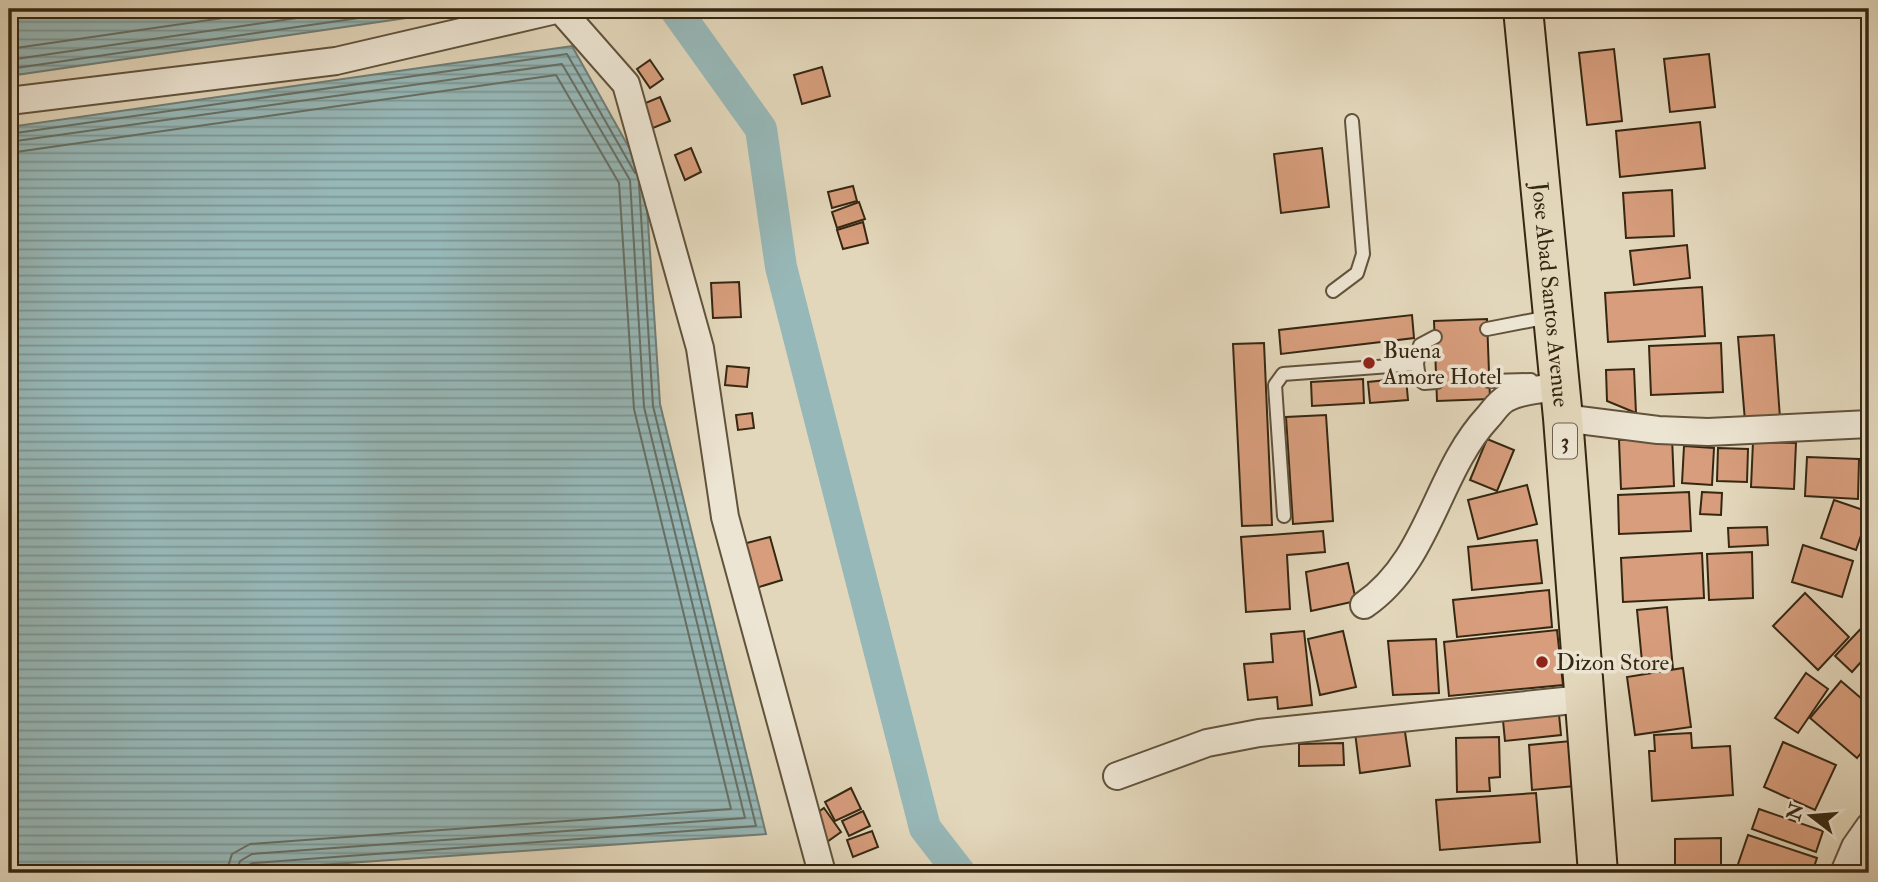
<svg xmlns="http://www.w3.org/2000/svg" width="1878" height="882" font-family="'IM FELL Double Pica',serif">
<style>
.water{fill:url(#water-rules);stroke:#707e76;stroke-width:2}
.lines{fill:none;stroke-linecap:round;stroke-linejoin:round}
.shore{stroke:#667065;stroke-width:2}
.canal{stroke:#97b8b8;stroke-width:32}
.building{fill:#d79d7c;stroke:#362712;stroke-width:2}
.service-casing{stroke:#61533c;stroke-width:16}
.minor-casing{stroke:#61533c;stroke-width:30}
.trunk-casing{stroke:#362712;stroke-width:42}
.service{stroke:#ede5d3;stroke-width:12}
.minor{stroke:#ede5d3;stroke-width:26}
.trunk{stroke:#e3d7bb;stroke-width:38}
.poi-dot{fill:#8f2418;stroke:#ede5d3;stroke-width:2.5}
.labels{text-anchor:middle;dominant-baseline:central;stroke-width:7;stroke-linejoin:round;paint-order:stroke}
.shield{fill:#ede5d3;stroke:#6d604c;stroke-width:2}
.shield-label{font-size:21px;font-weight:bold;fill:#362712}
.street-label{font-size:23px;fill:#362712;stroke:#ede5d3}
.poi-label{font-size:23px;fill:#362712;stroke:#ede5d3;text-anchor:start}
</style>
<defs>
<pattern id="water-rules" width="6" height="5" patternUnits="userSpaceOnUse" patternTransform="scale(1.75)"><rect width="6" height="5" fill="#97b8b8"/><path d="M0 2.5h6" fill="none" stroke="#7c9694"/></pattern>
</defs>
<rect width="100%" height="100%" fill="#e3d7bb"/>
<filter id="stains"><feTurbulence type="fractalNoise" baseFrequency=".00286" numOctaves="4"/><feColorMatrix values="0 0 0 0 .2 0 0 0 0 .09 0 0 0 0 .02 0 0 0 .5 -.17"/></filter>
<radialGradient id="worn" r=".72"><stop offset=".6" stop-color="#630" stop-opacity="0"/><stop offset="1" stop-color="#630" stop-opacity=".3"/></radialGradient>
<g class="water">
<path d="M9,9H468L9,76Z"/>
<path d="M572,46L645,176L660,404L766,834L204,873H9V127Z"/>
</g>
<g class="lines">
<g class="shore">
<path d="M9,49L286,9"/>
<path d="M9,60L359,9"/>
<path d="M9,69L420,9"/>
<path d="M9,134L567,54L635,173"/>
<path d="M9,142L562,64L630,180L644,407L745,818L252,854L240,861L236,873"/>
<path d="M9,153L556,75L619,183L634,409L731,809L250,844L232,854L226,873"/>
<path d="M245,873L247,866L253,863L756,826L653,406L639,184"/>
</g>
<path class="canal" d="M675,9L761,129L781,267L925,828L960,873"/>
</g>
<g class="building">
<path d="M1614,49L1622,121L1587,125L1579,53Z"/>
<path d="M1709,54L1715,107L1670,112L1664,59Z"/>
<path d="M650,60L663,79L650,88L637,69Z"/>
<path d="M822,67L830,96L802,104L794,75Z"/>
<path d="M660,97L670,121L653,128L643,104Z"/>
<path d="M1700,122L1705,168L1620,177L1616,131Z"/>
<path d="M691,148L701,172L685,180L675,155Z"/>
<path d="M1322,148L1329,207L1281,213L1274,154Z"/>
<path d="M853,186L857,201L832,208L828,192Z"/>
<path d="M1672,190L1674,236L1626,238L1623,193Z"/>
<path d="M859,202L865,219L837,228L832,212Z"/>
<path d="M863,222L868,243L843,249L837,230Z"/>
<path d="M1687,245L1690,278L1634,285L1630,251Z"/>
<path d="M739,282L741,317L713,318L711,283Z"/>
<path d="M1702,287L1705,336L1608,342L1605,293Z"/>
<path d="M1412,315L1414,338L1281,354L1279,330Z"/>
<path d="M1487,319L1490,399L1437,401L1434,321Z"/>
<path d="M1774,335L1780,418L1745,421L1738,337Z"/>
<path d="M1264,343L1272,525L1242,526L1233,344Z"/>
<path d="M1721,343L1723,392L1651,395L1649,346Z"/>
<path d="M727,366L749,368L747,387L725,385Z"/>
<path d="M1634,369L1636,413L1607,401L1606,370Z"/>
<path d="M1406,378L1408,400L1370,403L1368,382Z"/>
<path d="M1363,379L1364,403L1312,406L1311,382Z"/>
<path d="M752,413L754,428L738,430L736,415Z"/>
<path d="M1326,415L1333,521L1293,524L1286,417Z"/>
<path d="M1672,437L1674,486L1621,489L1619,440Z"/>
<path d="M1487,439L1514,450L1497,491L1470,480Z"/>
<path d="M1753,442L1796,443L1794,489L1751,487Z"/>
<path d="M1684,446L1714,448L1712,485L1682,483Z"/>
<path d="M1718,448L1748,449L1747,482L1717,481Z"/>
<path d="M1807,457L1859,459L1858,499L1805,496Z"/>
<path d="M1527,485L1537,524L1478,539L1468,500Z"/>
<path d="M1689,492L1691,531L1619,534L1618,495Z"/>
<path d="M1702,492L1722,493L1721,515L1700,514Z"/>
<path d="M1834,500L1869,512L1856,550L1821,538Z"/>
<path d="M1767,527L1768,545L1729,547L1728,528Z"/>
<path d="M1323,531L1325,552L1287,555L1290,609L1246,612L1241,537Z"/>
<path d="M770,537L782,580L756,588L743,544Z"/>
<path d="M1537,540L1542,583L1472,590L1468,547Z"/>
<path d="M1869,543V560L1861,553Z"/>
<path d="M1803,545L1853,561L1842,597L1792,582Z"/>
<path d="M1752,552L1753,598L1709,600L1707,554Z"/>
<path d="M1702,553L1704,598L1623,602L1621,558Z"/>
<path d="M1348,563L1356,601L1311,611L1306,572Z"/>
<path d="M1549,590L1552,627L1457,637L1453,600Z"/>
<path d="M1805,593L1849,637L1818,670L1773,626Z"/>
<path d="M1667,607L1673,669L1643,672L1637,610Z"/>
<path d="M1869,620V653L1852,672L1835,656Z"/>
<path d="M1557,630L1563,685L1449,696L1444,642Z"/>
<path d="M1304,631L1312,705L1278,709L1277,697L1248,700L1244,664L1273,662L1271,634Z"/>
<path d="M1343,631L1356,687L1320,695L1308,639Z"/>
<path d="M1436,639L1439,693L1393,695L1388,641Z"/>
<path d="M1683,668L1691,727L1635,735L1627,677Z"/>
<path d="M1806,673L1828,689L1798,733L1775,718Z"/>
<path d="M1841,681L1869,705V743L1857,758L1810,718Z"/>
<path d="M1558,704L1561,735L1505,741L1502,710Z"/>
<path d="M1404,725L1410,766L1360,773L1355,732Z"/>
<path d="M1691,733L1692,748L1730,746L1733,795L1652,801L1649,751H1655L1654,735Z"/>
<path d="M1499,737L1500,777L1489,778L1490,791L1457,792L1456,738Z"/>
<path d="M1571,741L1575,786L1532,790L1529,745Z"/>
<path d="M1783,742L1836,765L1815,810L1764,787Z"/>
<path d="M1343,743L1344,765L1299,766V744Z"/>
<path d="M851,788L861,809L835,821L825,802Z"/>
<path d="M1536,793L1540,842L1440,850L1436,800Z"/>
<path d="M824,808L841,832L824,844L807,820Z"/>
<path d="M1759,809L1823,831L1816,852L1752,829Z"/>
<path d="M863,811L870,826L849,836L842,821Z"/>
<path d="M872,831L878,847L853,857L847,840Z"/>
<path d="M1748,835L1817,858L1812,873H1735Z"/>
<path d="M1721,838V873H1675V839Z"/>
<path d="M1855,862L1869,866V873H1851Z"/>
</g>
<g class="lines">
<defs>
<g id="service">
<path d="M1333,291L1357,273L1363,254L1352,121"/>
<path d="M1487,329L1549,317"/>
<path d="M1435,337L1420,345L1417,364L1419,379L1424,383L1437,382"/>
<path d="M1489,381L1531,380"/>
<path d="M1284,516L1275,385L1283,374L1417,364"/>
</g>
<g id="minor">
<path d="M9,101L336,61L560,9L626,84L700,348L725,517L822,873"/>
<path d="M1563,418L1658,430L1708,432L1869,424"/>
<path d="M1364,605C1430,560 1436,473 1488,417C1493,411 1500,401 1507,398C1521,390 1544,389 1560,387"/>
<path d="M1117,776L1207,743L1259,733L1583,699"/>
<path d="M1844,873L1855,847L1869,827"/>
</g>
<g id="trunk">
<path id="s1" d="M1523,9L1563,418L1598,873"/>
</g>
</defs>
<use href="#service" class="service-casing"/>
<use href="#minor" class="minor-casing"/>
<use href="#trunk" class="trunk-casing"/>
<use href="#service" class="service"/>
<use href="#minor" class="minor"/>
<use href="#trunk" class="trunk"/>
</g>
<g class="poi-dot">
<circle cx="1369" cy="363" r="7"/>
<circle cx="1542" cy="662" r="7"/>
</g>
<g class="labels">
<rect class="shield" x="1553" y="423.5" width="24" height="35" rx="5"/>
<g class="shield-label">
<text x="1565" y="441">3</text>
</g>
<g class="street-label">
<text stroke="none"><textPath href="#s1" startOffset="287">Jose Abad Santos Avenue</textPath></text>
</g>
<g class="poi-label">
<text x="1383" y="350">Buena<tspan x="1383" dy="26">Amore Hotel</tspan></text>
<text x="1556" y="662">Dizon Store</text>
</g>
</g>
<rect width="1878" height="882" fill="none" stroke="#e3d7bb" stroke-width="35"/>
<rect x="10" y="10" width="1857" height="861" fill="none" stroke="#362712" stroke-width="3.5"/>
<rect x="18" y="18" width="1843" height="847" fill="none" stroke="#362712" stroke-width="2"/>
<g transform="translate(1811 816) rotate(286)" stroke="#ede5d3" stroke-width="5" paint-order="stroke">
<path d="M0-5L12 26L0 18L-12 26Z" fill="#362712"/>
<text y="-10" font-size="19" font-weight="bold" text-anchor="middle" fill="#362712">N</text>
</g>
<rect width="100%" height="100%" filter="url(#stains)"/>
<rect width="100%" height="100%" fill="url(#worn)"/>
</svg>
